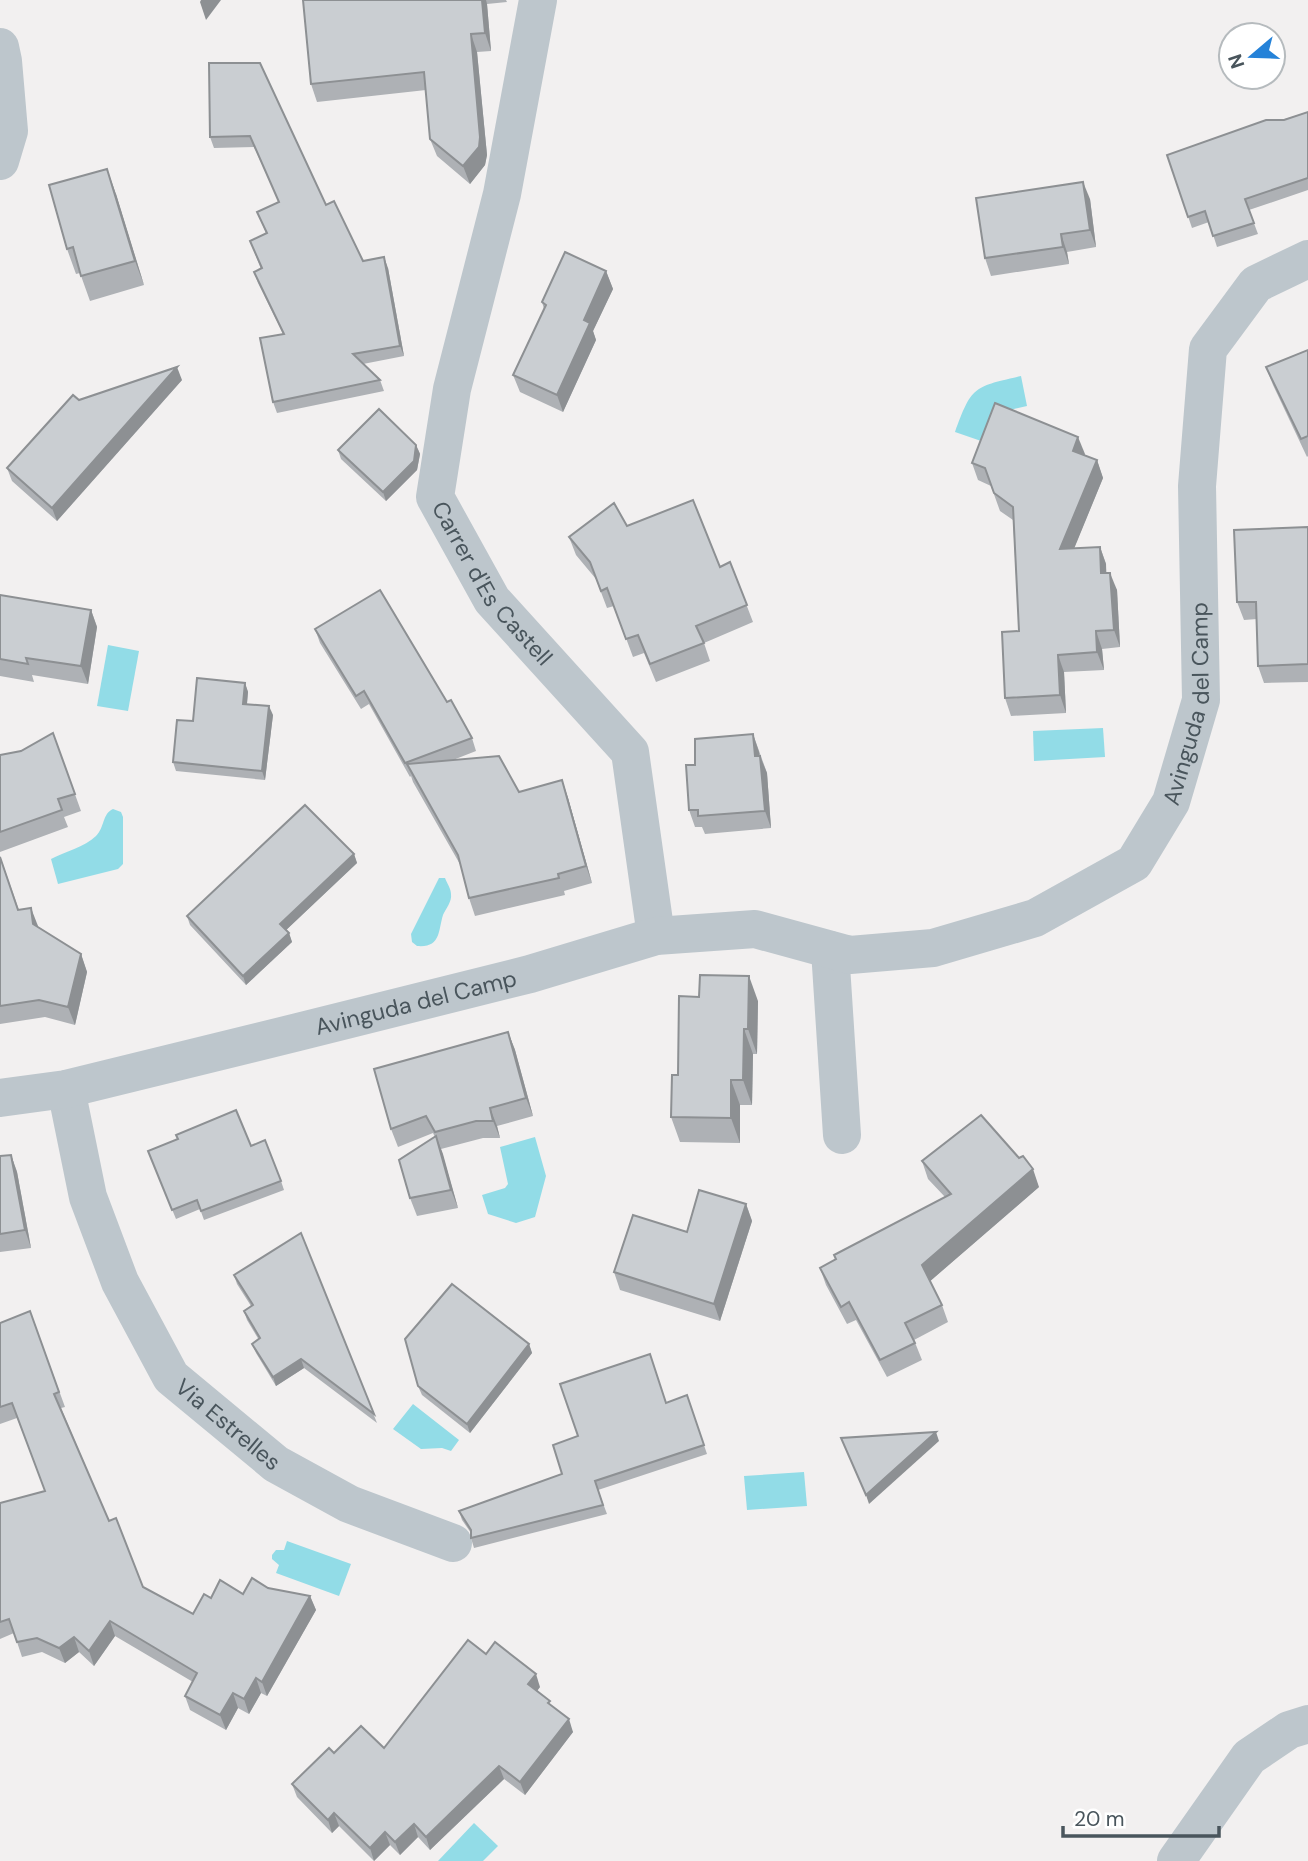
<svg xmlns="http://www.w3.org/2000/svg" width="1308" height="1861" font-family="'DM Sans',sans-serif">
<style>
.water{fill:#92dce7}
.lines{fill:none;stroke-linecap:round;stroke-linejoin:round}
.street{stroke:#bdc6cc;stroke-width:38}
.wall{fill:#aeb1b5}
.shaded-wall{fill:#8d9093}
.building{fill:#caced2;stroke:#8d9093;stroke-width:2}
.labels{text-anchor:middle;dominant-baseline:central;stroke-width:7;stroke-linejoin:round;paint-order:stroke}
.street-label{font-size:23px;fill:#49555c;stroke:#fff}
</style>
<rect width="100%" height="100%" fill="#f2f0f0"/>
<g class="water">
<path d="M1021,376L1027,406L997,413L984,442L955,432C972,386 973,387 1021,376Z"/>
<path d="M108,645L139,651L128,711L97,706Z"/>
<path d="M1103,728L1105,757L1034,761L1033,731Z"/>
<path d="M113,809L121,812L123,817V864L118,869L58,884L51,859C64,852 85,847 96,836C105,827 102,814 113,809Z"/>
<path d="M439,878H445C447,883 451,889 451,894C452,902 446,908 443,915C438,931 441,948 417,946L412,942L411,934Z"/>
<path d="M535,1137L546,1176L535,1217L516,1223L488,1214L482,1195L505,1188L508,1184L500,1147Z"/>
<path d="M413,1404L459,1440L451,1451L442,1448L421,1449L393,1429Z"/>
<path d="M804,1472L807,1506L747,1510L744,1476Z"/>
<path d="M287,1541L351,1564L339,1596L276,1573L279,1565L272,1559V1555L276,1550H284Z"/>
<path d="M474,1823L498,1846L483,1861H438Z"/>
</g>
<g class="lines">
<g class="street">
<path id="s1" d="M538,0L502,194L452,389L435,497L492,600L630,752L656,936"/>
<path d="M0,47L3,61L9,131L0,161"/>
<path d="M830,950L842,1135"/>
<path id="s2" d="M66,1089L88,1197L120,1282L171,1377L276,1464L349,1504L453,1543"/>
<path id="s3" d="M0,1098L66,1089L298,1032L530,974L656,936L755,929L850,955L933,948L1035,918L1134,863L1171,802L1201,700L1197,486L1208,349L1256,284L1308,259"/>
<path d="M1176,1861L1249,1757L1289,1730L1308,1724"/>
</g>
</g>
<g class="wall">
<path d="M303,0H506L507,2L487,4L491,51L477,52L487,155L485,165L470,184L437,156L430,139L426,90L317,102L311,84Z"/>
<path d="M209,63L326,205L363,261L388,268L404,356L363,364L380,380L384,391L277,413L273,402L283,334L258,283L254,272L261,269L250,241L266,233L257,212L279,202L254,147L214,148L210,137Z"/>
<path d="M1308,112V190L1249,210L1258,234L1217,247L1209,222L1192,228L1167,155Z"/>
<path d="M116,194L144,285L90,301L80,273L76,274L67,249Z"/>
<path d="M1090,199L1096,247L1067,252L1069,264L991,276L985,258Z"/>
<path d="M606,271L613,289L593,331L596,340L563,412L520,392L513,375L544,309L542,302Z"/>
<path d="M1308,350V456L1307,457L1273,385L1266,367Z"/>
<path d="M182,380L57,521L12,481L7,468L79,400Z"/>
<path d="M416,445L420,454L417,470L386,501L341,459L338,450Z"/>
<path d="M1085,454L1084,455L1097,460L1103,478L1074,548L1100,547L1106,564V573L1117,590L1120,647L1102,649L1104,670L1064,672L1066,713L1011,716L1005,698L1019,631L1013,520L1000,511L991,486L978,480L972,463Z"/>
<path d="M627,526L720,567L730,562L753,622L704,643L710,661L656,682L644,653L633,657L614,606L607,608L596,579L576,555L569,537Z"/>
<path d="M1308,527V682L1264,683L1258,666L1257,619L1244,620L1237,602Z"/>
<path d="M0,595L91,610L97,627L88,684L32,675L34,682L0,676Z"/>
<path d="M315,629L447,702L472,738L476,751L453,760L519,792L562,780L568,798L592,883L564,891L565,895L475,916L469,898L461,866L413,782L411,776L410,777L369,704L361,709L320,643Z"/>
<path d="M245,683L248,692L247,704L273,715L265,780L176,771L173,762L193,721Z"/>
<path d="M53,733L81,811L64,817L68,827L0,852V755L21,751Z"/>
<path d="M753,734L767,773L771,828L705,834L702,827H695L689,810L695,765Z"/>
<path d="M354,854L357,863L286,930L289,933L292,942L246,985L190,925L187,916Z"/>
<path d="M0,856L19,910L38,927L81,954L87,972L75,1025L45,1017L0,1024Z"/>
<path d="M758,1001L757,1054H753L752,1105H740V1143L680,1142L671,1117L678,1075Z"/>
<path d="M508,1032L515,1050L533,1116L497,1126L500,1138H483L441,1149L458,1208L417,1216L410,1198L435,1137L433,1133L398,1147L391,1129Z"/>
<path d="M251,1146L281,1181L284,1190L204,1220L200,1209L176,1219L148,1151Z"/>
<path d="M11,1155L17,1172L31,1248L0,1252V1156Z"/>
<path d="M922,1161L1039,1187L930,1281L942,1305L948,1322L914,1340L922,1360L887,1377L856,1320L847,1324L826,1285L820,1268L836,1260L834,1255L945,1197L928,1179Z"/>
<path d="M746,1204L752,1221L720,1321L620,1290L614,1272L687,1232Z"/>
<path d="M301,1233L377,1423L304,1368L276,1386L256,1353L252,1344L259,1340L247,1320L244,1311L251,1306L237,1284L234,1275Z"/>
<path d="M30,1311L65,1407L61,1408L109,1521L143,1587L193,1614L211,1598L243,1594L268,1588L310,1596L316,1610L267,1696L261,1693L249,1714L238,1708L226,1730L190,1710L185,1696L193,1682L115,1636L94,1666L79,1652L65,1663L42,1652L22,1657L14,1633L0,1639V1503L45,1491L17,1418L0,1424V1323Z"/>
<path d="M529,1344L532,1353L470,1433L422,1395L418,1386Z"/>
<path d="M687,1395L707,1454L598,1490L607,1514L474,1548L471,1538V1533L462,1520L459,1511L562,1474L667,1403Z"/>
<path d="M540,1687L537,1691L552,1706L573,1732L525,1795L504,1779L430,1850L418,1837L400,1855L390,1845L374,1861L339,1826L332,1833L297,1797L292,1784L334,1753L384,1748Z"/>
</g>
<g class="shaded-wall">
<path d="M201,0H221L206,20L200,2Z"/>
<path d="M482,0H486L487,4L491,51L485,33Z"/>
<path d="M471,34L477,52L487,155L485,165L470,184L463,166Z"/>
<path d="M107,169L116,194L144,285L135,261Z"/>
<path d="M1083,182L1090,199L1096,247L1090,230Z"/>
<path d="M1061,234L1067,252L1069,264L1063,247Z"/>
<path d="M384,257L388,268L404,356L400,346Z"/>
<path d="M606,271L613,289L593,331L596,340L563,412L557,395L584,320Z"/>
<path d="M177,367L182,380L57,521L52,508Z"/>
<path d="M1078,437L1085,454L1079,468L1073,451Z"/>
<path d="M416,445L420,454L417,470L386,501L383,492Z"/>
<path d="M1097,460L1103,478L1067,566L1060,549Z"/>
<path d="M1100,547L1106,564L1107,591L1101,573Z"/>
<path d="M1110,573L1117,590L1120,647L1114,630Z"/>
<path d="M91,610L97,627L88,684L81,666Z"/>
<path d="M1096,631L1102,649L1104,670L1097,652Z"/>
<path d="M1058,655L1064,672L1066,713L1060,695Z"/>
<path d="M245,683L248,692L246,713L243,704Z"/>
<path d="M269,706L273,715L265,780L262,771Z"/>
<path d="M753,734L759,752L761,774L755,756Z"/>
<path d="M760,756L767,773L771,828L765,811Z"/>
<path d="M562,780L568,798L592,883L586,866Z"/>
<path d="M354,854L357,863L283,933L280,924Z"/>
<path d="M31,908L38,926L40,942L33,924Z"/>
<path d="M289,933L292,942L246,985L243,976Z"/>
<path d="M81,954L87,972L75,1025L68,1007Z"/>
<path d="M749,976L758,1001L757,1054L748,1029Z"/>
<path d="M744,1029L753,1054L752,1105L743,1080Z"/>
<path d="M508,1032L515,1050L533,1116L526,1098Z"/>
<path d="M731,1080L740,1105V1143L731,1118Z"/>
<path d="M490,1108L497,1126L500,1138L493,1121Z"/>
<path d="M436,1136L443,1154L458,1208L451,1190Z"/>
<path d="M11,1155L17,1172L31,1248L25,1230Z"/>
<path d="M1033,1169L1039,1187L928,1283L922,1265Z"/>
<path d="M746,1204L752,1221L720,1321L714,1304Z"/>
<path d="M529,1344L532,1353L470,1433L467,1424Z"/>
<path d="M301,1359L304,1368L276,1386L273,1377Z"/>
<path d="M936,1432L939,1441L869,1504L866,1495Z"/>
<path d="M310,1596L316,1610L267,1696L262,1682Z"/>
<path d="M110,1621L115,1636L94,1666L89,1651Z"/>
<path d="M74,1637L79,1652L65,1663L59,1648Z"/>
<path d="M536,1674L540,1687L533,1696L528,1684Z"/>
<path d="M256,1678L261,1693L249,1714L244,1699Z"/>
<path d="M233,1693L238,1708L226,1730L220,1715Z"/>
<path d="M569,1719L573,1732L525,1795L520,1782Z"/>
<path d="M499,1766L504,1779L430,1850L426,1837Z"/>
<path d="M334,1813L339,1826L332,1833L328,1820Z"/>
<path d="M414,1824L418,1837L400,1855L395,1842Z"/>
<path d="M385,1832L390,1845L374,1861L370,1848Z"/>
</g>
<g class="building">
<path d="M303,0H482L485,33L471,34L480,137L479,147L463,166L430,139L424,72L311,84Z"/>
<path d="M209,63H260L326,205L334,201L363,261L384,257L400,346L353,354L380,380L273,402L260,338L284,334L254,272L262,268L250,241L267,233L257,212L279,202L250,136L210,137Z"/>
<path d="M1308,112V178L1245,199L1254,223L1213,236L1205,211L1188,217L1167,155L1266,120H1284Z"/>
<path d="M107,169L135,261L81,276L73,247L67,249L49,185Z"/>
<path d="M1083,182L1090,230L1061,234L1063,247L985,258L976,198Z"/>
<path d="M565,252L606,271L584,320L590,323L557,395L513,375L546,305L542,302Z"/>
<path d="M1308,350V436L1301,439L1266,367Z"/>
<path d="M177,367L52,508L7,468L73,395L79,400Z"/>
<path d="M995,403L1078,437L1073,451L1097,460L1060,549L1100,547L1101,573H1110L1114,630L1096,631L1097,652L1058,655L1060,695L1005,698L1002,632L1019,631L1013,507L994,493L985,468L972,463Z"/>
<path d="M379,409L416,445L414,461L383,492L338,450Z"/>
<path d="M693,500L720,567L730,562L747,605L696,626L704,643L650,664L638,635L626,639L607,588L601,591L590,562L569,537L614,503L627,526Z"/>
<path d="M1308,527V664L1258,666L1256,602H1237L1234,530Z"/>
<path d="M380,590L447,702L451,700L472,738L405,763L364,691L356,696L315,629Z"/>
<path d="M0,595L91,610L81,666L26,658L28,664L0,659Z"/>
<path d="M197,678L245,683L243,704L269,706L262,771L173,762L177,720L193,721Z"/>
<path d="M53,733L75,794L58,799L62,810L0,832V755L21,751Z"/>
<path d="M753,734L755,756H760L765,811L698,816V810H689L686,765H695V739Z"/>
<path d="M499,756L519,792L562,780L586,866L558,874L559,878L469,898L458,855L407,764Z"/>
<path d="M305,805L354,854L280,924L289,933L243,976L187,916Z"/>
<path d="M0,857L18,910L31,908L33,924L81,954L68,1007L39,1000L0,1006Z"/>
<path d="M700,975L749,976L748,1029H744L743,1080H731V1118L671,1117L672,1075H678L679,996L699,997Z"/>
<path d="M508,1032L526,1098L490,1108L493,1121H476L435,1132L426,1116L391,1129L374,1069Z"/>
<path d="M236,1110L251,1146L265,1140L281,1181L201,1211L197,1200L172,1210L148,1151L178,1139L176,1135Z"/>
<path d="M981,1115L1019,1158L1023,1156L1033,1169L922,1265L942,1305L905,1323L915,1343L880,1360L849,1302L841,1307L820,1268L836,1259L834,1255L951,1194L922,1161Z"/>
<path d="M436,1136L451,1190L410,1198L399,1160Z"/>
<path d="M11,1155L25,1230L0,1234V1156Z"/>
<path d="M699,1190L746,1204L714,1304L614,1272L633,1215L687,1232Z"/>
<path d="M301,1233L374,1414L301,1359L273,1377L252,1344L260,1338L244,1311L253,1305L234,1275Z"/>
<path d="M452,1284L529,1344L467,1424L418,1386L405,1339Z"/>
<path d="M30,1311L59,1392L54,1394L109,1521L116,1518L143,1587L193,1614L204,1594L211,1598L220,1580L243,1594L252,1578L268,1588L310,1596L262,1682L256,1678L244,1699L233,1693L220,1715L185,1696L197,1673L110,1621L89,1651L74,1637L59,1648L37,1638L17,1642L9,1619L0,1622V1503L45,1491L12,1403L0,1407V1323Z"/>
<path d="M650,1354L666,1403L687,1395L704,1445L595,1481L603,1505L471,1538V1530L459,1511L562,1474L553,1445L578,1436L560,1384Z"/>
<path d="M936,1432L866,1495L841,1438Z"/>
<path d="M468,1640L486,1654L495,1642L536,1674L528,1684L550,1701L548,1703L569,1719L520,1782L499,1766L426,1837L414,1824L395,1842L385,1832L370,1848L334,1813L328,1820L292,1784L329,1748L334,1753L361,1726L384,1748Z"/>
</g>
<g class="labels">
<g class="street-label">
<text stroke="none"><textPath href="#s1" startOffset="612">Carrer d'Es Castell</textPath></text>
<text stroke="none"><textPath href="#s3" startOffset="1349">Avinguda del Camp</textPath></text>
<text stroke="none"><textPath href="#s3" startOffset="427">Avinguda del Camp</textPath></text>
<text stroke="none"><textPath href="#s2" startOffset="383">Via Estrelles</textPath></text>
</g>
</g>
<g transform="translate(1252 56) rotate(251)"><circle r="33" fill="#ffffff" stroke="#b6bbbe" stroke-width="2"/>
<path d="M0-5L12 26L0 18L-12 26Z" fill="#2582d8"/>
<text y="-10" font-size="19" font-weight="bold" text-anchor="middle" fill="#49555c">N</text>
</g>
<path d="M1063 1826v10h156v-10" fill="none" stroke="#49555c" stroke-width="3.5"/>
<text x="1074" y="1826" font-size="21" fill="#49555c" stroke="#ffffff" stroke-width="5" paint-order="stroke">20 m</text>
</svg>
